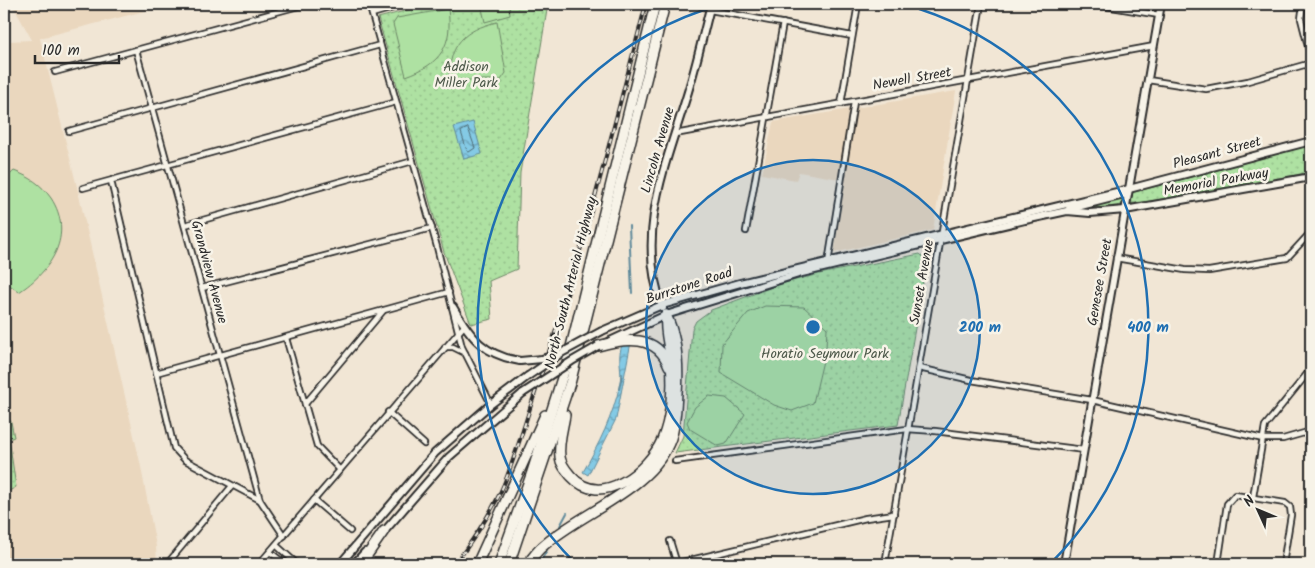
<svg xmlns="http://www.w3.org/2000/svg" width="1315" height="568" font-family="Kalam,sans-serif">
<style>
.built{fill:#ead7be}
.grass{fill:url(#grass-dots);stroke:#6c8666}
.garden{fill:#aee1a2;stroke:#6c8666}
.water{fill:url(#water-waves);stroke:#608a9b}
.lines{fill:none;stroke-linecap:round;stroke-linejoin:round}
.shore{stroke:#4f6b75;stroke-width:1}
.stream{stroke:#608a9b;stroke-width:2}
.street-casing{stroke:#2b2b2b;stroke-width:8}
.secondary-casing{stroke:#2b2b2b;stroke-width:10}
.highway-casing{stroke:#2b2b2b;stroke-width:12}
.street{stroke:#f7f3e8;stroke-width:4.5}
.secondary{stroke:#f7f3e8;stroke-width:6}
.highway{stroke:#f7f3e8;stroke-width:9}
.rail-casing{stroke:#2b2b2b;stroke-width:4}
.rail{stroke:#f7f3e8;stroke-width:2;stroke-dasharray:5.5;stroke-linecap:butt}
.secondary-bridge-casing{stroke:#2b2b2b;stroke-width:10;stroke-linecap:butt}
.secondary-bridge{stroke:#f7f3e8;stroke-width:6}
.ring{fill:none;stroke:#1f6fb2;stroke-width:2.5}
.labels{text-anchor:middle;dominant-baseline:central;stroke-width:5;stroke-linejoin:round;paint-order:stroke}
.park-label{font-size:14px;fill:#4c5849;stroke:#f7f3e8}
.street-label{font-size:14px;fill:#2b2b2b;stroke:#f7f3e8}
.centre{fill:#1f6fb2;stroke:#f7f3e8;stroke-width:2.5}
.ring-label{font-size:15px;text-anchor:middle;font-weight:bold;fill:#1f6fb2;stroke:#f7f3e8;stroke-width:5;stroke-linejoin:round;paint-order:stroke}
</style>
<defs>
<pattern id="grass-dots" width="8" height="8" patternUnits="userSpaceOnUse" patternTransform="scale(1.25)"><rect width="8" height="8" fill="#aee1a2"/><path d="M2 2h.1M6 6h.1" fill="none" stroke="#96c18c" stroke-width="1.8" stroke-linecap="round"/></pattern>
<pattern id="water-waves" width="16" height="10" patternUnits="userSpaceOnUse" patternTransform="scale(1.25)"><rect width="16" height="10" fill="#84cae5"/><path d="M0 5q4-4 8 0t8 0" fill="none" stroke="#6ca4ba"/></pattern>
</defs>
<rect width="100%" height="100%" fill="#f1e6d5"/>
<filter id="ink" filterUnits="userSpaceOnUse"><feTurbulence type="fractalNoise" baseFrequency=".02" numOctaves="2"/><feDisplacementMap in="SourceGraphic" scale="10" xChannelSelector="R" yChannelSelector="G"/><feConvolveMatrix kernelMatrix="1 2 1 2 8 2 1 2 1" color-interpolation-filters="sRGB"/></filter>
<g filter="url(#ink)">
<g class="built">
<path d="M12,4H164V6L40,38L78,191L140,462L156,546L157,564H4V38L8,41L32,40Z"/>
<path d="M956,91L933,230L834,253L845,180L799,172L796,180L762,174L773,122Z"/>
</g>
<g class="grass">
<path d="M431,4H548L520,173L517,269L489,281L492,319L471,324L444,252L378,18Z"/>
<path d="M1311,145V172L1183,196L1101,208L1078,207Z"/>
<path d="M920,254L927,260L898,425L675,453L683,436L692,329L696,321L711,310L780,284L819,274Z"/>
<path d="M4,411L11,422L14,437L9,439L16,487L4,494Z"/>
</g>
<g class="garden">
<path d="M481,4H509L510,15L485,22Z"/>
<path d="M448,9C453,45 441,64 406,76L393,24L397,18Z"/>
<path d="M497,22L506,73L501,80H449C449,44 464,30 497,22Z"/>
<path d="M14,171C30,177 41,184 51,198C75,235 51,271 19,292L4,281V180Z"/>
<path d="M765,306L804,307L827,328L826,348L813,403L792,411L774,405L721,373L722,344L748,313Z"/>
<path d="M709,396L726,398L745,414L726,444L718,446L690,429L687,422L695,407Z"/>
</g>
<g class="water">
<path d="M473,122L482,154L464,159L454,127Z"/>
<path d="M631,342L616,419L588,475L583,472C599,444 613,416 620,384C623,369 616,357 623,343Z"/>
</g>
<g class="lines">
<path class="shore" d="M468,128L475,148L469,152L467,151L461,132Z"/>
<g class="stream">
<path d="M629,226L632,293"/>
<path d="M619,389L622,374"/>
<path d="M560,526L567,513"/>
<path d="M539,564L547,550"/>
</g>
<defs>
<g id="street">
<path d="M369,4L437,247L462,347L491,404"/>
<path d="M1094,4L1159,15"/>
<path d="M1303,4L1301,19L1311,58"/>
<path d="M710,10L852,36"/>
<path d="M372,14L407,4"/>
<path d="M136,50L260,500"/>
<path d="M55,72L306,4"/>
<path d="M1148,80L1206,89L1248,81L1311,63"/>
<path d="M841,104L858,4"/>
<path d="M69,131L380,45"/>
<path d="M675,134L1154,46"/>
<path d="M111,181L174,448L185,460L260,500L284,536"/>
<path d="M83,188L396,102"/>
<path d="M185,225L413,161"/>
<path d="M746,231L783,23"/>
<path d="M1116,258L1185,270L1209,271L1287,258L1311,232"/>
<path d="M828,263L854,102"/>
<path d="M202,288L432,228"/>
<path d="M286,338L317,446L340,470"/>
<path d="M445,347H453L465,353"/>
<path d="M919,368L971,380L1092,400L1263,439H1283L1311,431"/>
<path d="M156,373L449,292"/>
<path d="M305,404L383,311"/>
<path d="M388,412L424,444"/>
<path d="M675,461L907,429L935,431L1084,450"/>
<path d="M1253,497L1265,426L1311,369"/>
<path d="M314,500L350,531"/>
<path d="M670,541L677,564"/>
<path d="M276,545L297,564"/>
<path d="M270,552L285,564"/>
<path d="M167,564L232,486"/>
<path d="M259,564L464,326"/>
<path d="M674,564L866,518L894,514"/>
<path d="M885,564L981,4"/>
<path d="M1218,564L1227,504L1235,495L1285,503L1290,507L1291,515L1283,564"/>
</g>
<g id="secondary">
<path d="M1069,209L1128,194"/>
<path d="M453,307C471,338 484,355 520,361"/>
<path d="M663,308C633,232 669,158 690,85C698,58 704,31 711,4"/>
<path d="M602,331L662,305L740,283L1129,189L1311,141"/>
<path d="M610,341L666,315L802,273L1025,220L1067,211L1090,213L1125,210L1311,177"/>
<path d="M382,534L449,457L523,393"/>
<path d="M340,564L435,453L491,404L528,376"/>
<path d="M354,564L365,552"/>
<path d="M1064,564L1161,4"/>
</g>
<g id="highway">
<path d="M598,346C625,338 657,334 669,366"/>
<path d="M565,415C563,428 558,443 560,457C561,465 566,470 571,476C601,510 649,470 662,440C672,416 673,386 671,361C669,345 664,331 666,315"/>
<path d="M361,564L384,531"/>
<path d="M477,564L545,415"/>
<path d="M499,564L531,475L568,359L655,4"/>
<path d="M509,564L571,380L665,4"/>
<path d="M527,564C532,559 536,552 542,547C580,512 653,490 671,438C676,424 676,408 677,393C679,367 678,339 666,315"/>
</g>
</defs>
<use href="#street" class="street-casing"/>
<use href="#secondary" class="secondary-casing"/>
<use href="#highway" class="highway-casing"/>
<use href="#street" class="street"/>
<use href="#secondary" class="secondary"/>
<use href="#highway" class="highway"/>
<defs>
<path id="rail" d="M455,564C473,540 492,513 504,484C517,452 526,419 537,387C581,261 612,132 646,4"/>
</defs>
<use href="#rail" class="rail-casing"/>
<use href="#rail" class="rail"/>
<defs>
<g id="secondary-bridge">
<path d="M520,361L542,359L554,355"/>
<path d="M528,376L563,352L602,331"/>
<path d="M523,393L572,361L598,346"/>
</g>
</defs>
<use href="#secondary-bridge" class="secondary-bridge-casing"/>
<use href="#secondary-bridge" class="secondary-bridge"/>
</g>
</g>
<circle cx="813" cy="327" r="167" fill="#1f6fb2" fill-opacity=".12"/>
<g class="ring">
<circle cx="813" cy="327" r="167"/>
<path d="M576 564A335 335 0 0 1 723 4M903 4A335 335 0 0 1 1050 564"/>
</g>
<g class="labels">
<g class="park-label">
<text x="466" y="67">Addison<tspan x="466" dy="16">Miller Park</tspan></text>
<text x="825" y="354">Horatio Seymour Park</text>
</g>
<g class="street-label">
<text transform="translate(912 79) rotate(-10)">Newell Street</text>
<text transform="translate(658 150) rotate(-74)">Lincoln Avenue</text>
<text transform="translate(1217 153) rotate(-15)">Pleasant Street</text>
<text transform="translate(1216 182) rotate(-10)">Memorial Parkway</text>
<text transform="translate(209 272) rotate(75)">Grandview Avenue</text>
<text transform="translate(922 282) rotate(-80)">Sunset Avenue</text>
<text transform="translate(1100 282) rotate(-80)">Genesee Street</text>
<text transform="translate(571 283) rotate(-76)">North-South Arterial Highway</text>
<text transform="translate(689 286) rotate(-18)">Burrstone Road</text>
</g>
</g>
<circle cx="813" cy="327" r="8" class="centre"/>
<g class="ring-label">
<text x="980" y="332">200 m</text>
<text x="1148" y="332">400 m</text>
</g>
<rect width="1315" height="568" fill="none" stroke="#f7f3e8" stroke-width="20"/>
<rect x="10" y="10" width="1295" height="548" fill="none" stroke="#2b2b2b" stroke-width="2" filter="url(#ink)"/>
<g transform="translate(1258 510) rotate(314)" stroke="#f7f3e8" stroke-width="4" paint-order="stroke">
<path d="M0-4L9 19L0 12L-9 19Z" fill="#2b2b2b"/>
<text y="-8" font-size="14" font-weight="bold" text-anchor="middle" fill="#2b2b2b">N</text>
</g>
<path d="M35 55v8h84v-8" fill="none" stroke="#2b2b2b" stroke-width="2.5"/>
<text x="42" y="55" font-size="15" fill="#2b2b2b" stroke="#f7f3e8" stroke-width="4" paint-order="stroke">100 m</text>
</svg>
